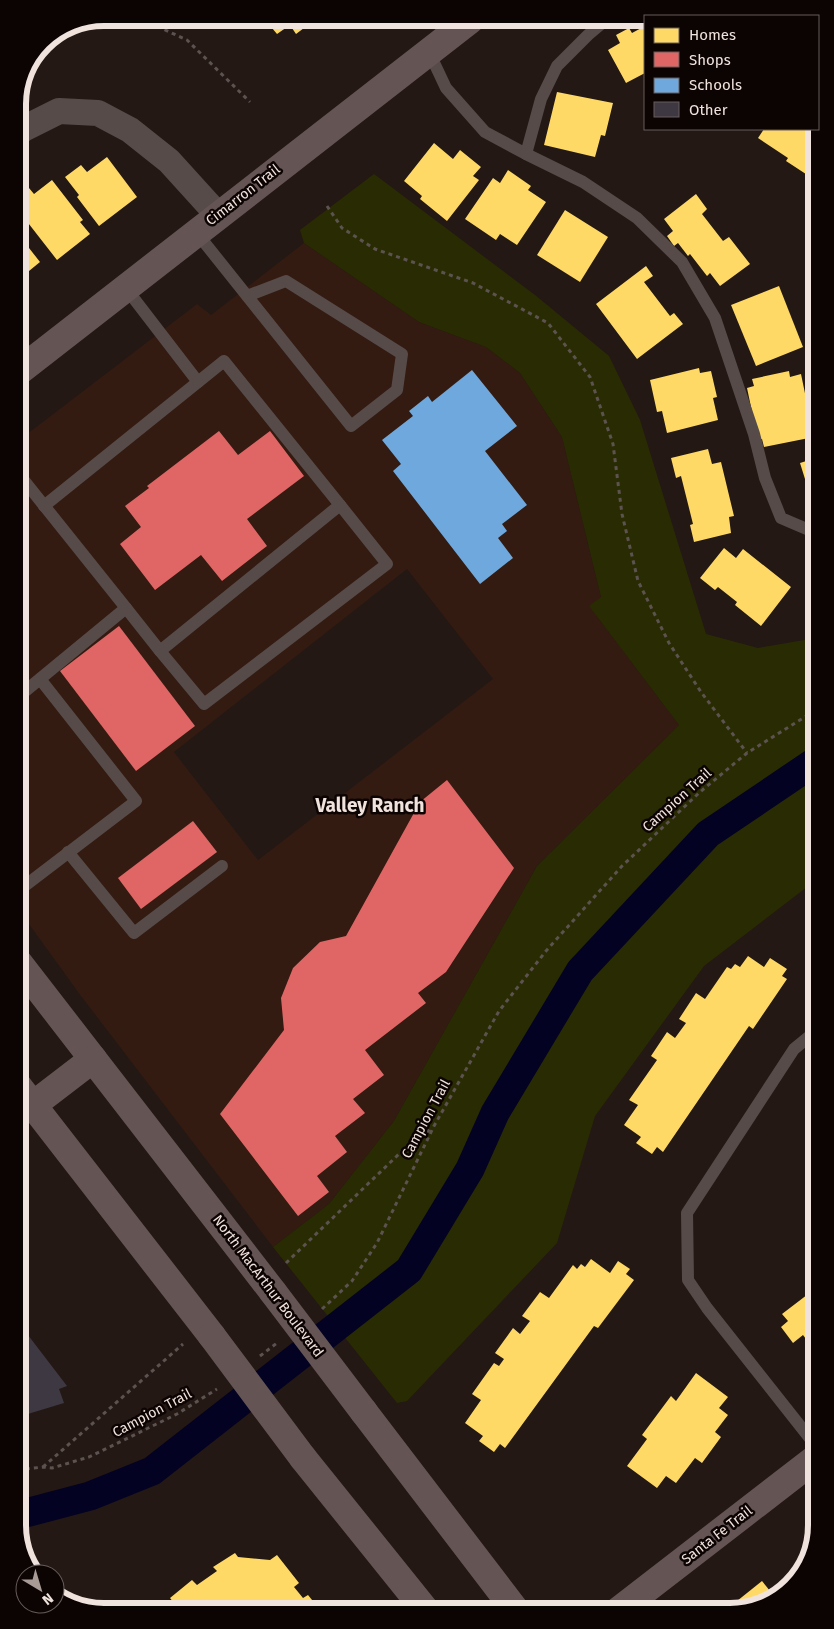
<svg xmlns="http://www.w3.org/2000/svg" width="834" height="1629" font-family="'Fira Sans',sans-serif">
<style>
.built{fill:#331b11;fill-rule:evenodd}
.green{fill:#292c03}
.homes{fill:#ffd966}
.shops{fill:#e06666}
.schools{fill:#6fa8dc}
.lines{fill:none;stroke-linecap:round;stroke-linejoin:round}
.canal{stroke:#030223;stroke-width:29}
.building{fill:#3e3843}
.path{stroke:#5c5250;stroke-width:3;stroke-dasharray:4 4;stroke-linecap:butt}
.lane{stroke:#574b49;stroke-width:12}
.street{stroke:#574b49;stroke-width:26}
.secondary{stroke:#645554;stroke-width:28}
.secondary-bridge{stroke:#645554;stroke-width:28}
.labels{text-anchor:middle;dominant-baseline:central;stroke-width:5;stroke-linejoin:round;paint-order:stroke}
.street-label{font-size:14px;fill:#f0e2dc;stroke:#0c0403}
.district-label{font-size:19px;font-weight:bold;fill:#f0e2dc;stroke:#0c0403}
.rim{fill:none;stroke:#f0e2dc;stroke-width:6}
</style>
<rect width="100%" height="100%" fill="#231814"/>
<path class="built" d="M304,243L419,322L486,347L520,373L562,437L601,597L590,607L679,725L537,866L394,1121L329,1204L273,1247L81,996L18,909V441L197,304L211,315ZM407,569L493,679L258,860L174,752Z"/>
<path class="green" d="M374,174L535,295L609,356L640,420L706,634L758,648L816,638V880L704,966L595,1116L557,1243L407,1401L397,1403L273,1247L329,1204L394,1121L537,866L679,725L589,606L601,597L562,437L520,373L486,347L419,322L304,243L300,230Z"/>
<g class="homes">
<path d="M645,20V73L626,83L608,50L620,43L616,35L629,28L632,33L645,26L642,21Z"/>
<path d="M267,22H312L296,34L290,25L277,34Z"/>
<path d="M557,92L613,103L605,136L601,135L595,157L544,145Z"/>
<path d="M764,129H816V178L815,180L786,161L788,158L758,138Z"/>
<path d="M434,143L453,159L460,150L481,167L473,176L479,180L447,221L420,199L422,196L404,181Z"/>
<path d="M107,157L137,197L99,226L77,197L79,195L65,177L81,165L87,172Z"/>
<path d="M508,170L531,186L528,190L546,202L517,245L500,234L496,240L465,219L493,178L500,183Z"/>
<path d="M52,180L83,220L80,222L90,234L57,260L18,210V187L24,182L34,194Z"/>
<path d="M696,194L707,209L702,214L723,241L729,237L750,264L720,286L710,273L707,276L690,254L688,256L678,243L674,246L667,236L673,231L664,219Z"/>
<path d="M565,210L608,237L580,282L537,255Z"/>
<path d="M18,234L40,262L18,280Z"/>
<path d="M646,266L653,276L644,282L670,316L674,313L683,324L637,359L596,304Z"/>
<path d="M779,286L803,347L756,366L731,305Z"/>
<path d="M699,368L700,373L711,371L717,397L713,398L718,420L667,433L662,411L657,412L650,380Z"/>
<path d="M789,371L790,377L801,374L814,437L764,447L762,439L758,440L747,388L754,386L752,379Z"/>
<path d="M708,449L712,464L721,462L734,516L729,517L731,533L694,542L690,525L693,524L681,476L676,478L671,458Z"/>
<path d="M816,458V496L811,498L800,463Z"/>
<path d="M724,548L736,558L743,549L791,587L761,626L735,605L737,602L718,587L715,590L700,578Z"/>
<path d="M748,956L764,967L770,958L787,969L782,976L787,979L753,1029L749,1026L663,1152L657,1147L652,1154L636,1143L641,1137L624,1125L638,1105L629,1100L657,1060L651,1056L667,1032L675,1038L686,1023L679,1019L696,993L705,999L727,967L731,969L735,964L740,967Z"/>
<path d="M591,1259L610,1273L618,1261L630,1269L626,1274L634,1280L598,1328L594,1326L505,1448L500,1444L494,1452L479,1441L483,1436L465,1423L481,1400L472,1394L494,1363L499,1366L504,1359L495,1353L513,1328L520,1334L530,1321L522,1316L540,1292L549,1298L573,1265L577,1269L581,1264L585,1267Z"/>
<path d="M816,1288V1350L815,1351L803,1335L793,1343L781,1327L788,1321L782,1314Z"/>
<path d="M696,1373L728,1397L719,1408L728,1415L715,1432L721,1437L702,1463L695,1458L676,1483L666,1476L657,1488L627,1466L647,1439L642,1435L671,1396L676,1401Z"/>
<path d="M235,1553L238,1557L270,1560L277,1555L299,1583L294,1587L303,1598L308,1595L321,1611H180L170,1598L192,1580L197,1585L217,1571L213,1567Z"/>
<path d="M803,1568L802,1573L783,1588L781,1586Z"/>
<path d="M762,1581L774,1596L763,1605L730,1611L727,1609Z"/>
<path d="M101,1607L112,1611H100Z"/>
</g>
<g class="shops">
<path d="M219,431L238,455L270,431L304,476L247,519L267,546L222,581L201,555L155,590L120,544L141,527L125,506L149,488L147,486Z"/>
<path d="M119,626L195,726L136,771L60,671Z"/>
<path d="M447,780L514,868L446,972L418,993L426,1003L365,1050L384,1075L353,1099L365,1113L335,1136L347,1152L317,1176L329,1192L298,1216L220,1114L284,1030L281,998L293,968L320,942L346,936L420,802Z"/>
<path d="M193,821L217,852L141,909L118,878Z"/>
</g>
<path class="schools" d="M472,370L517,426L485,451L527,505L502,524L507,531L498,538L513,558L480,584L393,471L401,464L382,440L413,416L409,411L428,396L432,402Z"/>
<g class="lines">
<path class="canal" d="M18,1515L90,1496L152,1471L409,1270L470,1169L495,1113L580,971L708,834L816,761"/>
</g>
<path class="building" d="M18,1322L67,1386L59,1389L64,1403L18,1417Z"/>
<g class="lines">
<g class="path">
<path d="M150,23L187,40L250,102"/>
<path d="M327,206L342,228L375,249L473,283L548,323L590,377L613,444L622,514L638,581L669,643L701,692L747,753"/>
<path d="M286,1263L400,1153L432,1128"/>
<path d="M322,1309L352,1281L377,1243L434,1126L499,1011L546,951L622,866L700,792L747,753L816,710"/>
<path d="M260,1356L277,1343"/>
<path d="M43,1467L183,1344"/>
<path d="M18,1470L43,1467L52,1468L89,1457L177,1414L217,1389"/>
</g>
<g class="lane">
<path d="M429,52L446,88L485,132L526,154L583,182L637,218L682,262L715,318L754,434L765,478L781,518L816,533"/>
<path d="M526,154L541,99L557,66L588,35L607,19"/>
<path d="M196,232L351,426L397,390L402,354L286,281L247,296"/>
<path d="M44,506L198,382L125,287"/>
<path d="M126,608L160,651L340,505L224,361L198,382"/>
<path d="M160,651L204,704L387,564L340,505"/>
<path d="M18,697L126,608L18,473"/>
<path d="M68,852L134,933L222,866"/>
<path d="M18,891L136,801L40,679"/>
<path d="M816,1446L707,1308L688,1280L687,1213L794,1049L816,1031"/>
</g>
<path class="street" d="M18,133L25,128L59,111L98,113L130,130L169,161L218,215"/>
<g class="secondary">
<path d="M18,372L470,20"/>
<path d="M18,962L273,1292"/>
<path d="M18,1086L212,1336"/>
<path d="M33,1105L93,1059"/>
<path d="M364,1412L516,1611"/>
<path d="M303,1458L426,1611"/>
<path d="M618,1611L816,1458"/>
</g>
<g class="secondary-bridge">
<path d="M273,1292L364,1412"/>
<path d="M212,1336L303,1458"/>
</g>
</g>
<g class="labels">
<g class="street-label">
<text transform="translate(243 195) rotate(-38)">Cimarron Trail</text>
<text transform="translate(677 800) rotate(-42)">Campion Trail</text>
<text transform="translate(426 1119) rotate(-62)">Campion Trail</text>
<text transform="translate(268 1286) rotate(53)">North MacArthur Boulevard</text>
<text transform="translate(152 1413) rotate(-28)">Campion Trail</text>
<text transform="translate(717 1535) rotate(-38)">Santa Fe Trail</text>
</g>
<g class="district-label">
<text x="370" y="805">Valley Ranch</text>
</g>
</g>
<path d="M0 0H834V1629H0ZM104 26H730A78 78 0 0 1 808 104V1525A78 78 0 0 1 730 1603H104A78 78 0 0 1 26 1525V104A78 78 0 0 1 104 26Z" fill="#0c0403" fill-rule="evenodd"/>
<path class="rim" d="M104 26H730A78 78 0 0 1 808 104V1525A78 78 0 0 1 730 1603H104A78 78 0 0 1 26 1525V104A78 78 0 0 1 104 26Z"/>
<rect x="644" y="15" width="175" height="115" fill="#0c0403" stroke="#675d5a"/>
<rect x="654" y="28" width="25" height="15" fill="#ffd966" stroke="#675d5a"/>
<text x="689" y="40" font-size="15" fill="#f0e2dc">Homes</text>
<rect x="654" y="52" width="25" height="15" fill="#e06666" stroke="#675d5a"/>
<text x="689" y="65" font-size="15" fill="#f0e2dc">Shops</text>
<rect x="654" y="78" width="25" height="15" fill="#6fa8dc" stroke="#675d5a"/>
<text x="689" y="90" font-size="15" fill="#f0e2dc">Schools</text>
<rect x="654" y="102" width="25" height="15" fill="#3e3843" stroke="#675d5a"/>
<text x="689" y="115" font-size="15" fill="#f0e2dc">Other</text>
<g transform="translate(40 1589) rotate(142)"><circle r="24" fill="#0c0403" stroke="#675d5a"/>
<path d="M0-4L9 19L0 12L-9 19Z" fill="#a89b96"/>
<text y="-8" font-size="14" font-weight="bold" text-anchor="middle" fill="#f0e2dc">N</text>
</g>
</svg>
